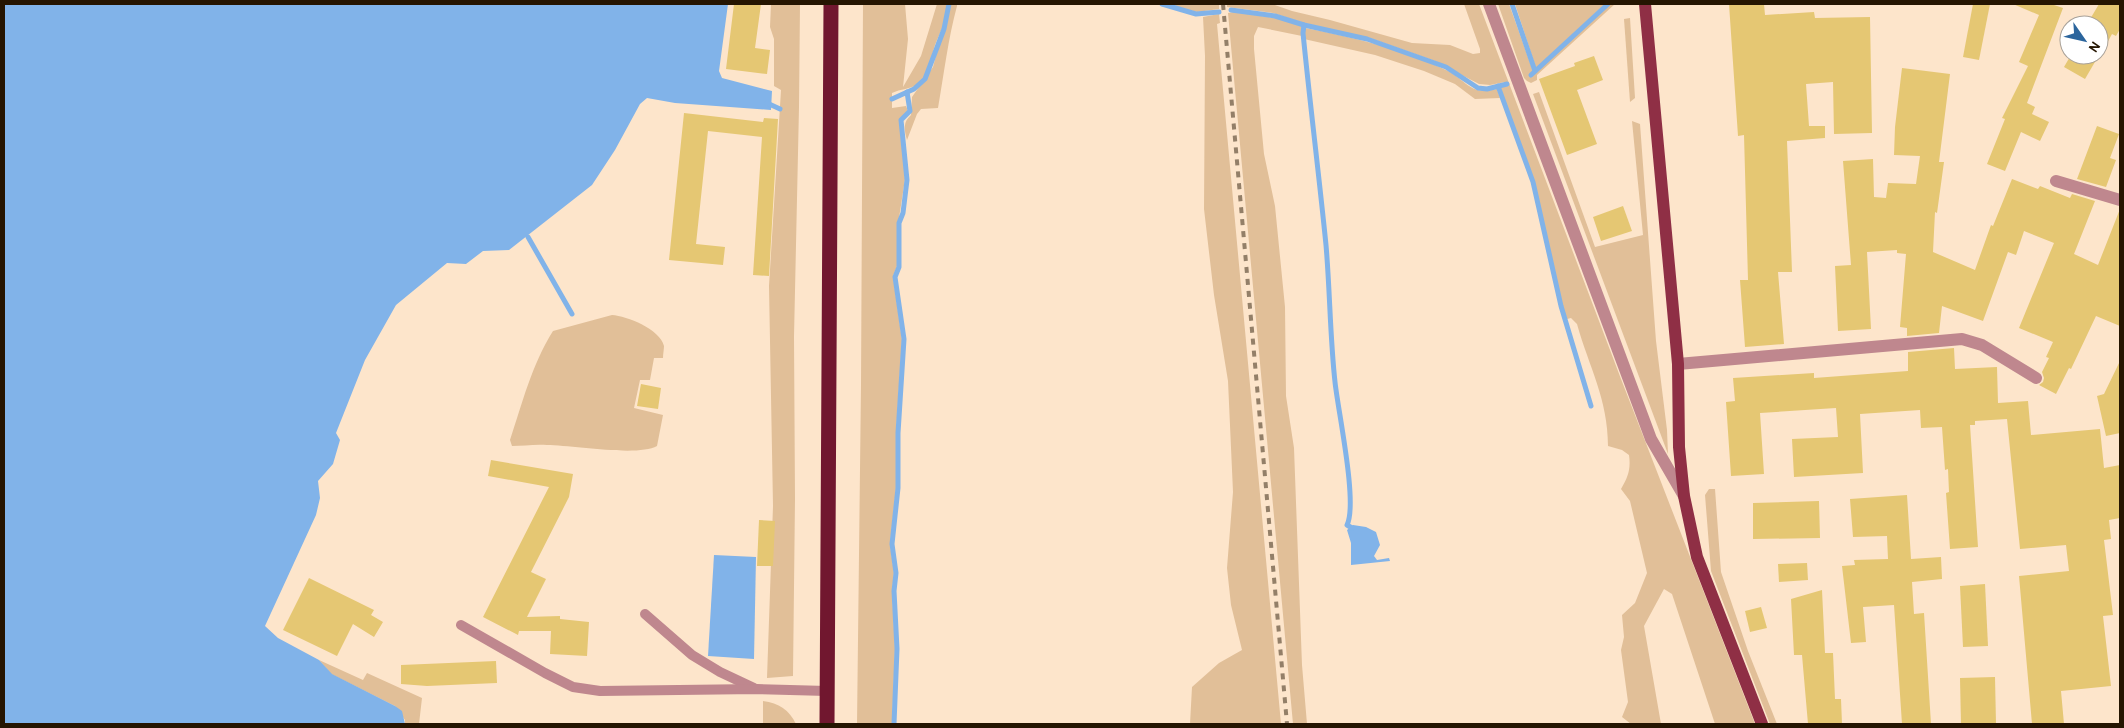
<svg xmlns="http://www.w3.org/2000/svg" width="2124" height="728" font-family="Karla,sans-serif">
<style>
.green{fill:#e1bf98}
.water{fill:#81b3e9}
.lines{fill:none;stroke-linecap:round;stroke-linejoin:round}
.stream{stroke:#81b3e9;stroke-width:5}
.building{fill:#e5c773}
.lane{stroke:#bf878e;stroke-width:10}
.street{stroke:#bf878e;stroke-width:12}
.primary{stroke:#8f2f45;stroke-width:12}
.highway{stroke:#71172f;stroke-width:15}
.rail{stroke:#937f68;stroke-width:4;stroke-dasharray:6 6;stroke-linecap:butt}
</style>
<rect width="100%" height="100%" fill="#fde5cb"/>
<g class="green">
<path d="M771,4H800L799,107L794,337L795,499L793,676L767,678L773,506L769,286L781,90L774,86V39L770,27Z"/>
<path d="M863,4H905L908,39L903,87L921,56L937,4H948C947,20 941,30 935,45C930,59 931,74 918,84C911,89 900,89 892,93V108L906,106L908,111L900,119L905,179L899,218L897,223V266L893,276L902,340L896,433V488L890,544L894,573L892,591L895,649L892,724H857L861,385Z"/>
<path d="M951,4H957V6C948,39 944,74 938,108L921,109L917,114L907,140C904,129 903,122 911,115L912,97L933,67L939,44L945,30Z"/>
<path d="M1169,4H1219V9L1197,12Z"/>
<path d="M1227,4H1272L1292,11L1330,20L1412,43L1450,45L1473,54L1480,53V49L1464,4H1479L1621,379L1755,724H1715L1672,594L1664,589L1644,626L1661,724H1631L1622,717L1628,702L1621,650L1624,637L1622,615L1635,603L1647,573L1630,501L1621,489C1628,477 1631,469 1629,455L1622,450L1608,446C1608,399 1589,367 1577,324L1571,318L1567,319L1562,306L1533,182L1499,87L1507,86V83L1505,82L1490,85L1479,84L1435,61L1370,38L1304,23L1273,13L1227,7Z"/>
<path d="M1498,4H1509L1534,74L1610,4H1615L1537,75V80L1531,83L1527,81L1524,78Z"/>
<path d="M1515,4H1605L1536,68Z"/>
<path d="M1234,12L1282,19L1303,27L1302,36L1258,27L1254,36V49L1264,154L1275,206L1285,307L1286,396L1294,448L1302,665L1307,724H1293L1228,13Z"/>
<path d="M1219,14L1220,23L1217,24L1281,724H1190L1192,687L1219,663L1242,650L1231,605L1227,568L1233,492L1228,381L1214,295L1204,209L1205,56L1203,17Z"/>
<path d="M1630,18L1635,98L1630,102L1624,19Z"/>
<path d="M1305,28C1353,37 1402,49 1446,70C1467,80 1469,96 1497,89L1500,98L1475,99L1455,84L1424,71L1375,55L1304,39Z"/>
<path d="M1539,92L1595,247L1643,235L1632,121L1640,124L1656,341L1667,430L1668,454L1533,94Z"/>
<path d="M612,315C627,316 660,329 664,346C664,349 663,354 663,358H654L650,380H640L634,408L663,415L657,446C637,457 572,445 547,445C535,444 523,446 512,446L510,440C522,404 532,364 553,331Z"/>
<path d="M1709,489H1715L1721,572L1748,651L1777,724H1770L1711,571L1705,495Z"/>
<path d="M319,660L363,680L367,673L422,698L419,724H405V720L395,706L331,674Z"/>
<path d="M763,701C779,703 789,710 796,724H763Z"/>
</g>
<g class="water">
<path d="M4,4H728L719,71L722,78L772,91L771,110L675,103L647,98L640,104L615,150L592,185L509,250L483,251L466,264L447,263L396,305L365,360L336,433L340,440L333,464L318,481L320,498L316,515L265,626L278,638L319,660L332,674L395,706L402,711L405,724H4Z"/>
<path d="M1353,525L1366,527L1376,532L1380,545L1374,556L1377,560L1389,558L1390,561L1351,565V543L1347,530Z"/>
<path d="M714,555L756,557L754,659L708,656Z"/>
</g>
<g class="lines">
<g class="stream">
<path d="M1162,4L1196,14L1219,12"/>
<path d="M1512,4L1535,71"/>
<path d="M1231,10L1275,16L1304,25L1367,39L1446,67L1478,88L1487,89L1507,84"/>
<path d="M1304,25L1303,33C1310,104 1319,175 1326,245C1330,291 1330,337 1335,382C1338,411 1358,503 1347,525L1352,528"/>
<path d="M1531,75L1608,4"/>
<path d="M1498,86L1533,182L1561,306L1591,406"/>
<path d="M892,99L914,89L925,79L944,29L949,4"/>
<path d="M767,103L780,109"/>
<path d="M528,237L572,314"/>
<path d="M894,724L897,649L894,591L896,573L892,544L898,488V433L904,339L895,277L899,267V223L903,213L907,180L901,120L910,111L907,92"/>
</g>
</g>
<g class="building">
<path d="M734,4H761L755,48L770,50L767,74L726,69Z"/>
<path d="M1729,4H1764L1765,15L1814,12L1815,18L1870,17L1872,133L1834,134L1833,82L1806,84L1809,126H1825V138L1787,141L1792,272H1778L1784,344L1745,347L1740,280H1748L1744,135L1738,136Z"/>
<path d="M1973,4H1990L1979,60L1963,57Z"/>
<path d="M2013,4H2051L2063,8L2027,103L2035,107L2032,114L2049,122L2040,141L2021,132L2005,171L1987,164L2005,119L2002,118L2028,66L2019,62L2039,15Z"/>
<path d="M2099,4H2120V29L2116,36L2112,34L2099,58V25L2089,21Z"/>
<path d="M2071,55H2099L2085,79L2064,67Z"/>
<path d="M1594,56L1603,80L1577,90L1597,144L1567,155L1539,79L1575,66L1574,63Z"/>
<path d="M1902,68L1950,74L1939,162H1944L1937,213L1935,212L1933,252L1975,270L1991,225L1993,226L2012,179L2038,189L2040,186L2070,198L2072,194L2095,201L2074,254L2098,265L2120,209V326L2096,316L2071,369L2069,368L2056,394L2039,385L2043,382L2044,378L2042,372L2049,358L2046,357L2053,342L2019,328L2054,243L2024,231L2016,255L2008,252L1983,321L1942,306L1939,333L1907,336V328L1900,327L1906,254L1897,253V250L1867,252L1871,329L1838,331L1835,266L1851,265L1843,161L1873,159L1874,197L1886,198L1888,183L1916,184L1920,156L1894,155L1895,127Z"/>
<path d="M684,113L763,122L764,118L778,119L769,276L753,275L762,137L708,131L696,244L725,247L723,265L669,260Z"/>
<path d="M2097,126L2119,134L2110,158L2116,160L2106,187L2077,179Z"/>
<path d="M1623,206L1632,231L1601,241L1593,217Z"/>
<path d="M1954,348L1955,369L1997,367L1998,403L2028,401L2031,435L2100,429L2104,468L2120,465V518L2109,520L2111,539L2104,540L2113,615L2103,616L2111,686L2061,691L2064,724H2032L2019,576L2069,571L2066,545L2020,549L2007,419L1975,421V425H1970L1978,547L1950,549L1946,493L1949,492L1948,469L1945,470L1942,427L1921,428L1920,410L1860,414L1863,473L1794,477L1792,439L1838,437L1836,408L1760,413L1764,474L1731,476L1726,402L1735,401L1733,378L1814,373V378L1908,371V352Z"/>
<path d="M2120,361V433L2106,436L2097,396L2104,394Z"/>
<path d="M641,384L661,388L658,409L637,406Z"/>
<path d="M491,460L573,474L569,497L531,572L546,579L527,617L560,616V619L589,622L587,656L550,654L551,631H519L518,635L483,617L549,487L488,476Z"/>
<path d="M1907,495L1911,559L1941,557L1942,579L1912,582L1914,614L1924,613L1931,724H1902L1894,605L1863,607L1866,642L1851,643L1842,566L1855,565L1854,560L1888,559L1887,536L1853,537L1850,499Z"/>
<path d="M1819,501L1820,538L1753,539V503Z"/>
<path d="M759,520L775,521L773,566H757Z"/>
<path d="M1807,563L1808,580L1779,582L1778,564Z"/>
<path d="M309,578L374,610L371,615L383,622L374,637L353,624L337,656L283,630Z"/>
<path d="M1985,584L1988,646L1963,647L1960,586Z"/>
<path d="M1822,590L1825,653H1833L1835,699H1841L1842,724H1808L1802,655H1794L1791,599Z"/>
<path d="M1761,607L1767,628L1750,632L1745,611Z"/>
<path d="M496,661L497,683L427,686L401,684V665Z"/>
<path d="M1995,677L1996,724H1961L1960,678Z"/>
</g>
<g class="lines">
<g class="lane">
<path d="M645,614L692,655L720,672L754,688"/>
<path d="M461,625L545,673L573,687L600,691L757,689L827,691"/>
</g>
<g class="street">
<path d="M1489,4L1651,439L1684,496"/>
<path d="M2056,181L2120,200"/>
<path d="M1678,364L1962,339L1982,345L2036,378"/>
</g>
<path class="primary" d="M1645,4L1678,364L1679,447L1684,496L1697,557L1762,724"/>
<path class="highway" d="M827,724L831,4"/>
<path class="rail" d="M1223,4L1287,724"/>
</g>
<rect width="2124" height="728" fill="none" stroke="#251501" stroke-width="10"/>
<g transform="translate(2084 40) rotate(124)"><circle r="24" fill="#ffffff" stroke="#a8a199"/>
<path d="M0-4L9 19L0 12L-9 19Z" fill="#2b659d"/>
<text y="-8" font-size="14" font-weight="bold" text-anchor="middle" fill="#251501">N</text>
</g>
</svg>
